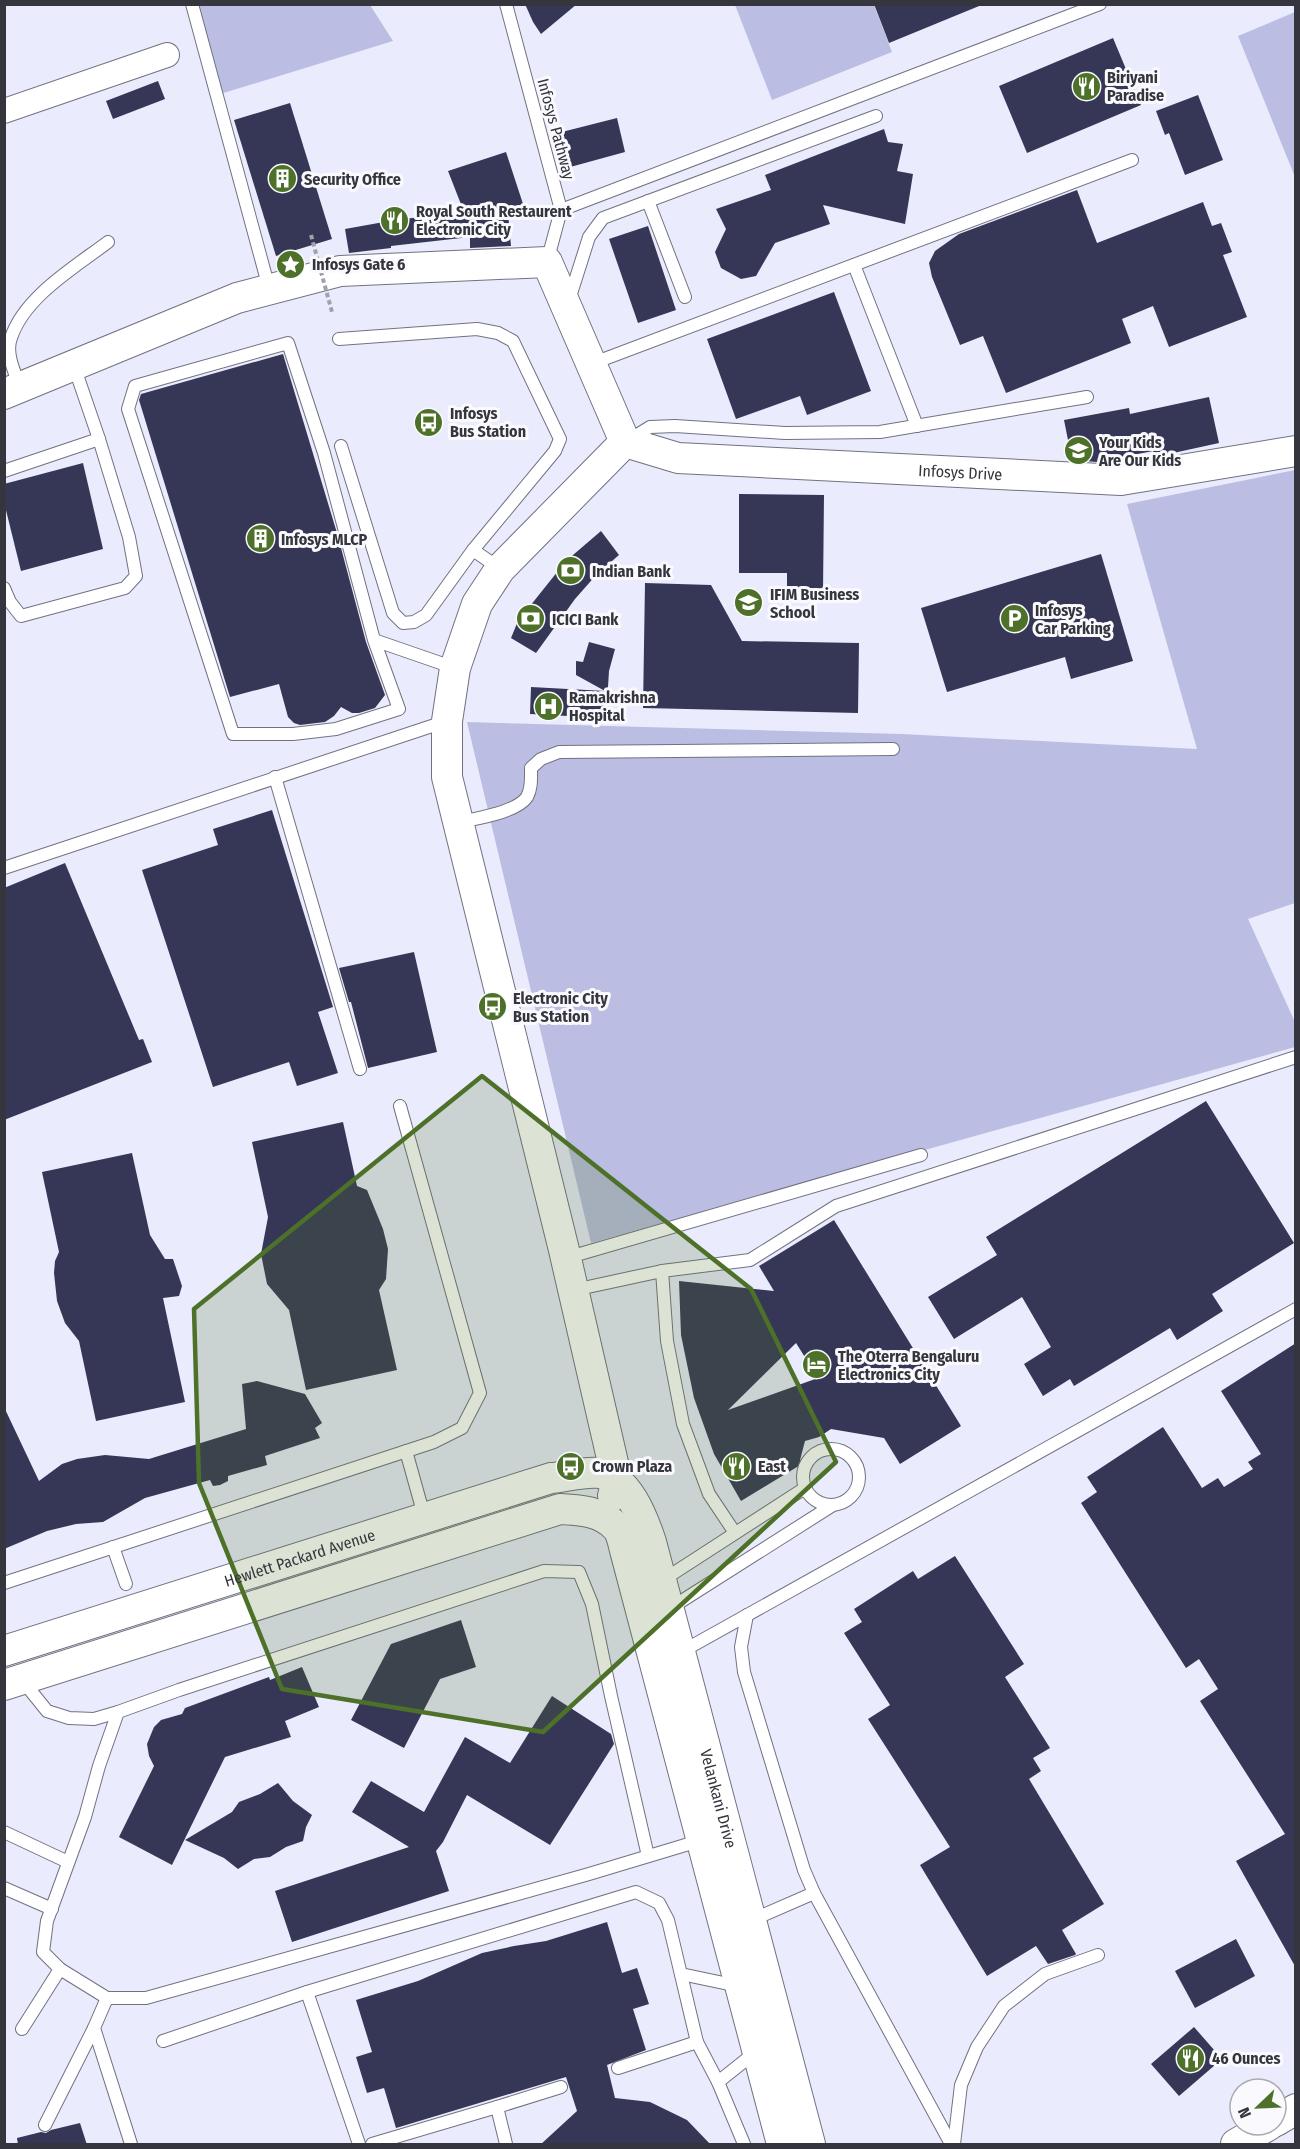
<svg xmlns="http://www.w3.org/2000/svg" width="1300" height="2149" font-family="'Fira Sans Condensed',sans-serif">
<style>
.green{fill:#bbbee2}
.building{fill:#363757;fill-rule:evenodd}
.lines{fill:none;stroke-linecap:round;stroke-linejoin:round}
.service-casing{stroke:#717281;stroke-width:14}
.minor-casing{stroke:#717281;stroke-width:26}
.tertiary-casing{stroke:#717281;stroke-width:32}
.service{stroke:#fff;stroke-width:12}
.minor{stroke:#fff;stroke-width:24}
.tertiary{stroke:#fff;stroke-width:30}
.path-bridge{stroke:#a0a1ae;stroke-width:4;stroke-dasharray:4.5 3;stroke-linecap:butt}
.marked{fill:#4e7129;fill-opacity:0.2;stroke:#4e7129;stroke-width:4.5;stroke-linejoin:round}
.labels{text-anchor:middle;dominant-baseline:central;stroke-width:6;stroke-linejoin:round;paint-order:stroke}
.poi-label{font-size:16px;font-weight:bold;fill:#35363d;stroke:#fafafe;text-anchor:start}
.street-label{font-size:16px;fill:#35363d;stroke:#fafafe}
</style>
<rect width="100%" height="100%" fill="#eaecfd"/>
<g class="green">
<path d="M199,5H370L393,41L217,95Z"/>
<path d="M735,5H874L892,52L772,100Z"/>
<path d="M1295,12V177L1238,36Z"/>
<path d="M1295,470V903L1248,919L1295,1022V1047L591,1243L467,722L902,734L1197,749L1127,504Z"/>
</g>
<g class="building">
<path d="M525,4H577L541,34L533,22Z"/>
<path d="M874,4H984L889,43Z"/>
<path d="M1113,38L1141,105L1027,153L999,86Z"/>
<path d="M158,81L165,99L113,119L106,101Z"/>
<path d="M1198,95L1223,160L1185,175L1169,133L1165,135L1156,111Z"/>
<path d="M290,103L332,239L276,256L234,120Z"/>
<path d="M617,118L625,152L563,169L554,134Z"/>
<path d="M884,129L888,142L903,144L897,171L913,174L905,224L823,205L830,224L775,243L756,276L741,279L721,268L715,252L726,229L716,209L771,190L765,175Z"/>
<path d="M506,152L524,207L508,213L511,246L470,248V237L391,246V248L349,253L345,229L395,220L464,212L448,171Z"/>
<path d="M1077,190L1097,243L1203,202L1212,226L1221,223L1232,252L1223,255L1247,317L1169,347L1153,306L1122,319L1131,343L1006,393L983,336L960,345L932,277L929,263L935,251L959,234Z"/>
<path d="M648,226L676,310L638,323L609,239Z"/>
<path d="M834,292L871,391L807,415L800,396L736,419L707,339Z"/>
<path d="M283,354L337,533L366,642L385,695L375,708L359,713H352L341,707L334,716L325,722L300,725L294,723L288,717L279,684L230,697L139,400L141,394Z"/>
<path d="M1209,397L1219,443L1155,457L1153,451L1097,462L1072,460L1064,420L1129,408L1130,414Z"/>
<path d="M83,463L103,549L21,571L4,502V484Z"/>
<path d="M739,494L824,495L823,593L787,592V573H739Z"/>
<path d="M601,531L619,555L597,574L575,599L536,653L511,638L518,621L566,561Z"/>
<path d="M1101,554L1133,661L1071,679L1065,657L947,692L921,608Z"/>
<path d="M645,583L711,585L742,641L859,643L858,713L643,708Z"/>
<path d="M589,642L615,649L609,671L606,718L530,714L531,687L605,691L576,675V661L583,662Z"/>
<path d="M272,810L333,1007L318,1012L338,1073L297,1086L289,1062L213,1087L142,870L218,845L213,829Z"/>
<path d="M65,863L139,1040L143,1039L152,1062L4,1120V888Z"/>
<path d="M414,952L437,1052L368,1068L351,1002H349L339,968Z"/>
<path d="M1206,1101L1294,1243L1212,1294L1223,1311L1177,1340L1170,1328L1074,1386L1070,1379L1043,1396L1024,1364L1051,1347L1022,1297L954,1339L928,1297L997,1255L986,1237Z"/>
<path d="M343,1122L357,1186L367,1190L383,1229L388,1249L386,1279L379,1290L397,1370L306,1390L289,1310L267,1284L261,1254L268,1217L252,1142Z"/>
<path d="M132,1153L150,1235L165,1259H173L182,1286L179,1296L163,1298L185,1402L96,1421L79,1341L65,1323L57,1301L54,1273L55,1261L59,1252L42,1172Z"/>
<path d="M834,1220L961,1426L900,1464L884,1438L831,1429L819,1437L805,1441L800,1460L802,1464L741,1501L714,1454L694,1398L681,1335L679,1281L774,1291L759,1266ZM796,1343L818,1378L728,1410Z"/>
<path d="M1296,1343V1968L1236,1861L1285,1834L1200,1701L1218,1689L1199,1659L1186,1668L1081,1503L1097,1492L1087,1477L1163,1427L1202,1488L1218,1478L1224,1487L1253,1469L1248,1462L1261,1454L1221,1391Z"/>
<path d="M257,1381L305,1394L322,1423L315,1428L320,1438L265,1456L267,1465L228,1476V1481L220,1485L213,1486L210,1480L145,1498L103,1522L76,1524L47,1531L4,1549V1407L39,1481L62,1464L77,1459L105,1455L149,1459L246,1429L242,1384Z"/>
<path d="M955,1556L1024,1664L1005,1677L1050,1748L1033,1758L1041,1771L1029,1779L1104,1904L1062,1930L1076,1954L1075,1955L1048,1964L1036,1946L987,1976L920,1865L950,1847L868,1719L890,1705L844,1633L862,1622L854,1609L913,1571L918,1579Z"/>
<path d="M461,1620L476,1667L440,1679L404,1748L351,1720L391,1644Z"/>
<path d="M302,1667L319,1707L285,1721L291,1737L225,1757L172,1865L119,1837L154,1766L149,1756L147,1744L154,1727L161,1720L182,1714L185,1708L269,1677L270,1680Z"/>
<path d="M552,1696L611,1734L614,1744L550,1845L467,1795L443,1842L436,1851L449,1891L292,1942L275,1891L409,1847L352,1812L371,1781L424,1812L465,1737L510,1763Z"/>
<path d="M278,1783L293,1801L312,1815L306,1827L303,1841L286,1847L270,1857L254,1859L238,1869L224,1858L185,1840L232,1812L239,1802L260,1794Z"/>
<path d="M607,1922L622,1973L637,1968L649,2004L633,2009L646,2050L607,2065L615,2098L650,2102L687,2120L711,2145H540L577,2111L566,2077L396,2128L384,2088L367,2093L356,2057L372,2052L356,2000L418,1981L482,1953L514,1946L546,1941Z"/>
<path d="M1236,1939L1255,1976L1195,2008L1175,1971Z"/>
<path d="M1194,2027L1222,2059L1179,2096L1151,2064Z"/>
<path d="M80,2123L87,2145H18L17,2138L41,2132L46,2133L51,2130Z"/>
</g>
<g class="lines">
<defs>
<g id="service">
<path d="M192,4L269,288"/>
<path d="M506,4L561,210L547,262"/>
<path d="M648,201L685,297"/>
<path d="M561,210L1100,4"/>
<path d="M854,265L917,426"/>
<path d="M569,300L589,237L603,218L876,116"/>
<path d="M339,339L477,329L498,333L513,341L560,439L555,451L473,550"/>
<path d="M591,364L1132,160"/>
<path d="M74,366L99,439"/>
<path d="M20,387C15,373 5,353 11,338C24,297 75,267 108,242"/>
<path d="M629,440L650,427L675,426L785,433L880,432L1087,397"/>
<path d="M341,446L393,613L403,623L414,622L426,615L473,550L499,568"/>
<path d="M4,471L99,439L129,537L136,576L125,588L21,616L10,602L4,588"/>
<path d="M374,640L399,709L336,729L293,734H233L128,409L135,386L288,343L324,453L374,640L455,668"/>
<path d="M275,777L360,1069"/>
<path d="M459,822C476,819 517,812 527,797C532,788 531,778 531,768L541,759L559,752L893,749"/>
<path d="M4,868L447,721"/>
<path d="M566,1258L921,1155"/>
<path d="M662,1271L667,1341L683,1424L709,1494L735,1533"/>
<path d="M574,1290L662,1271L750,1260L836,1206L1296,1057"/>
<circle cx="831" cy="1477" r="28"/>
<path d="M406,1451L425,1519"/>
<path d="M113,1547L126,1584"/>
<path d="M663,1580L805,1488"/>
<path d="M4,1583L434,1442L462,1428L480,1393L400,1106"/>
<path d="M669,1609L833,1505"/>
<path d="M747,1615L741,1647L744,1672L804,1870L814,1893L951,2144"/>
<path d="M681,1652L1296,1309"/>
<path d="M22,1680L47,1711L69,1718L94,1719L118,1712"/>
<path d="M4,1832L68,1862"/>
<path d="M4,1888L52,1909"/>
<path d="M752,1920L814,1893"/>
<path d="M681,1974L738,1986"/>
<path d="M107,1998L60,1969L43,1952L47,1921L85,1817L99,1766L118,1712L179,1690L544,1571L579,1572L592,1604L611,1696L648,1856"/>
<path d="M22,2029L60,1969"/>
<path d="M163,2041L307,1992"/>
<path d="M618,2068L697,2042L718,2082L744,2144"/>
<path d="M718,2082L757,2051"/>
<path d="M45,2125L94,2028"/>
<path d="M131,2144L94,2028L107,1998H146L589,1874L702,1840"/>
<path d="M359,2144L307,1992L636,1892L659,1903L668,1920L697,2042"/>
<path d="M372,2144L497,2107"/>
<path d="M506,2144L497,2107L561,2087"/>
<path d="M954,2144L961,2085L977,2047L1004,2006L1045,1974L1098,1955"/>
</g>
<path id="minor" d="M4,111L167,55"/>
<g id="tertiary">
<path d="M4,394L237,298L340,271L547,262L625,442"/>
<path id="s1" d="M625,442L678,458L1121,480L1296,451"/>
<path d="M613,1496L617,1480L564,1250L447,777V721L455,668L477,604L500,569L625,442"/>
<path id="s2" d="M4,1651L551,1478C564,1477 586,1471 599,1473C628,1477 643,1518 651,1542L810,2144"/>
<path d="M4,1685L560,1509C580,1510 602,1511 617,1528C622,1534 624,1547 626,1554L782,2144"/>
<path d="M1276,2121L1296,2109"/>
<path d="M1236,2144L1269,2125"/>
</g>
</defs>
<use href="#service" class="service-casing"/>
<use href="#minor" class="minor-casing"/>
<use href="#tertiary" class="tertiary-casing"/>
<use href="#service" class="service"/>
<use href="#minor" class="minor"/>
<use href="#tertiary" class="tertiary"/>
<path class="path-bridge" d="M311,235L332,312"/>
</g>
<path class="marked" d="M482,1076L751,1289L836,1462L543,1732L282,1689L199,1483L194,1309Z"/>
<defs>
<symbol id="restaurant-disc" viewBox="-11 -11 22 22"><circle r="9.5" fill="#4e7129" stroke="#fafafe"/><path d="M-5-6h1v4h1v-4h1v4h1v-4h1v5L-1.5 .5V6h-2V.5L-5-1ZM5-6V6H3V1.5H1.5Q1.5-4 5-6Z" fill="#fff"/></symbol>
<symbol id="building-disc" viewBox="-11 -11 22 22"><circle r="9.5" fill="#4e7129" stroke="#fafafe"/><path d="M-4-6H4V6H1V3H-1V6H-4ZM-2.5-4.3h1.7v1.8h-1.7ZM.8-4.3h1.7v1.8H.8ZM-2.5-1h1.7V.8h-1.7ZM.8-1h1.7V.8H.8Z" fill="#fff"/></symbol>
<symbol id="sight-disc" viewBox="-11 -11 22 22"><circle r="9.5" fill="#4e7129" stroke="#fafafe"/><path d="M0-6L1.8-2.2L6-1.7L2.9 1.2L3.7 5.4L0 3.3L-3.7 5.4L-2.9 1.2L-6-1.7L-1.8-2.2Z" fill="#fff"/></symbol>
<symbol id="bus-disc" viewBox="-11 -11 22 22"><circle r="9.5" fill="#4e7129" stroke="#fafafe"/><path d="M-5-6H5V4H4V6H2V4H-2V6H-4V4H-5ZM-3.5-4V0h7V-4ZM-3.5 1.2v1.5H-2V1.2ZM2 1.2v1.5H3.5V1.2Z" fill="#fff"/></symbol>
<symbol id="school-disc" viewBox="-11 -11 22 22"><circle r="9.5" fill="#4e7129" stroke="#fafafe"/><path d="M0-5L7-2L0 1L-7-2ZM-4 1L0 2.5L4 1V4Q0 6-4 4Z" fill="#fff"/></symbol>
<symbol id="bank-disc" viewBox="-11 -11 22 22"><circle r="9.5" fill="#4e7129" stroke="#fafafe"/><path d="M-6-4H6V4H-6ZM0-2.3a2.3 2.3 0 1 0 0 4.6a2.3 2.3 0 1 0 0-4.6Z" fill="#fff"/></symbol>
<symbol id="university-disc" viewBox="-11 -11 22 22"><circle r="9.5" fill="#4e7129" stroke="#fafafe"/><path d="M0-5L7-2L0 1L-7-2ZM-4 1L0 2.5L4 1V4Q0 6-4 4Z" fill="#fff"/></symbol>
<symbol id="parking-disc" viewBox="-11 -11 22 22"><circle r="9.5" fill="#4e7129" stroke="#fafafe"/><path d="M-3.5-5.5H1a3.5 3.5 0 0 1 0 7H-1V5.5H-3.5ZM-1-3.4V-.6H.8a1.4 1.4 0 0 0 0-2.8Z" fill="#fff"/></symbol>
<symbol id="hospital-disc" viewBox="-11 -11 22 22"><circle r="9.5" fill="#4e7129" stroke="#fafafe"/><path d="M-5-5h3v3.5h4V-5h3V5h-3V1.5h-4V5h-3Z" fill="#fff"/></symbol>
<symbol id="hotel-disc" viewBox="-11 -11 22 22"><circle r="9.5" fill="#4e7129" stroke="#fafafe"/><path d="M-6-4.5h1.5V1H6V5H4.5V3h-9V5H-6ZM-4 0a1.8 1.8 0 1 1 3.6 0ZM.5 0V-2.5h3Q6-2.5 6 0Z" fill="#fff"/></symbol>
</defs>
<g fill-rule="evenodd">
<use href="#restaurant-disc" x="1070" y="70" width="33" height="33"/>
<use href="#building-disc" x="266" y="162" width="33" height="33"/>
<use href="#restaurant-disc" x="378" y="204" width="33" height="33"/>
<use href="#sight-disc" x="274" y="248" width="33" height="33"/>
<use href="#bus-disc" x="412" y="406" width="33" height="33"/>
<use href="#school-disc" x="1062" y="434" width="33" height="33"/>
<use href="#building-disc" x="244" y="522" width="33" height="33"/>
<use href="#bank-disc" x="554" y="554" width="33" height="33"/>
<use href="#university-disc" x="732" y="586" width="33" height="33"/>
<use href="#bank-disc" x="514" y="602" width="33" height="33"/>
<use href="#parking-disc" x="998" y="602" width="33" height="33"/>
<use href="#hospital-disc" x="532" y="690" width="33" height="33"/>
<use href="#bus-disc" x="476" y="990" width="33" height="33"/>
<use href="#hotel-disc" x="800" y="1348" width="33" height="33"/>
<use href="#bus-disc" x="554" y="1450" width="33" height="33"/>
<use href="#restaurant-disc" x="720" y="1450" width="33" height="33"/>
<use href="#restaurant-disc" x="1174" y="2042" width="33" height="33"/>
</g>
<g class="labels">
<g class="poi-label">
<text x="1107" y="77">Biriyani<tspan x="1107" dy="18">Paradise</tspan></text>
<text x="304" y="179">Security Office</text>
<text x="416" y="211">Royal South Restaurent<tspan x="416" dy="18">Electronic City</tspan></text>
<text x="312" y="264">Infosys Gate 6</text>
<text x="450" y="413">Infosys<tspan x="450" dy="18">Bus Station</tspan></text>
<text x="1099" y="442">Your Kids<tspan x="1099" dy="18">Are Our Kids</tspan></text>
<text x="281" y="539">Infosys MLCP</text>
<text x="592" y="571">Indian Bank</text>
<text x="770" y="594">IFIM Business<tspan x="770" dy="18">School</tspan></text>
<text x="1035" y="610">Infosys<tspan x="1035" dy="18">Car Parking</tspan></text>
<text x="552" y="619">ICICI Bank</text>
<text x="569" y="697">Ramakrishna<tspan x="569" dy="18">Hospital</tspan></text>
<text x="513" y="998">Electronic City<tspan x="513" dy="18">Bus Station</tspan></text>
<text x="838" y="1356">The Oterra Bengaluru<tspan x="838" dy="18">Electronics City</tspan></text>
<text x="592" y="1466">Crown Plaza</text>
<text x="758" y="1466">East</text>
<text x="1212" y="2058">46 Ounces</text>
</g>
<g class="street-label">
<text transform="translate(556 129) rotate(75)">Infosys Pathway</text>
<text stroke="none"><textPath href="#s1" startOffset="338">Infosys Drive</textPath></text>
<text stroke="none"><textPath href="#s2" startOffset="310">Hewlett Packard Avenue</textPath></text>
<text stroke="none"><textPath href="#s2" startOffset="978">Velankani Drive</textPath></text>
</g>
</g>
<rect width="1300" height="2149" fill="none" stroke="#35363d" stroke-width="12"/>
<g transform="translate(1258 2107) rotate(247)"><circle r="28" fill="#fafafe" stroke="#abacb1" stroke-width="1.5"/>
<path d="M0-4.5L10 22L0 15L-10 22Z" fill="#4e7129"/>
<text y="-9" font-size="16" font-weight="bold" text-anchor="middle" fill="#35363d">N</text>
</g>
</svg>
